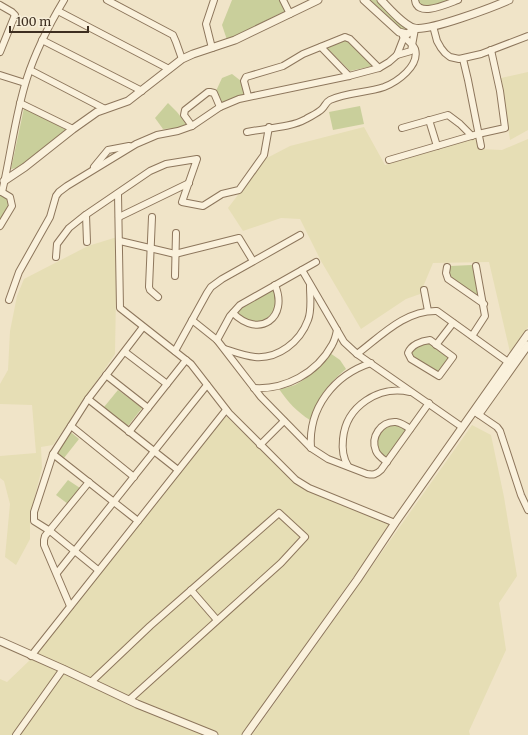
<svg xmlns="http://www.w3.org/2000/svg" width="528" height="735" font-family="Merriweather,serif">
<style>
.farmland{fill:#e6deb5}
.green{fill:#c9cf9b}
.lines{fill:none;stroke-linecap:round;stroke-linejoin:round}
.minor-casing{stroke:#8d765c;stroke-width:8}
.tertiary-casing{stroke:#8d765c;stroke-width:9}
.minor{stroke:#faf1dc;stroke-width:6}
.tertiary{stroke:#faf1dc;stroke-width:7}
</style>
<rect width="100%" height="100%" fill="#f0e4c8"/>
<g class="farmland">
<path d="M528,72V130L510,140L501,78Z"/>
<path d="M364,127L385,165L476,138L480,149L502,150L528,139V327L510,352L489,262L433,263L420,294L406,299L361,329L321,261L300,219L281,218L243,231L228,208L265,159L290,146Z"/>
<path d="M117,237L115,354L53,445L41,447L42,468L30,516V539L16,565L5,557L10,504L4,481L0,478V456L36,453L32,405L0,404V384L8,370L10,331L17,296L24,279L88,246Z"/>
<path d="M226,416L297,485L390,525L242,735H0V679L7,682L31,659Z"/>
<path d="M472,425L491,435L504,497L517,576L499,603L506,650L469,731L470,735H252Z"/>
</g>
<g class="green">
<path d="M232,0H280L285,11L227,40L222,25Z"/>
<path d="M370,0H377L406,27V30L403,31Z"/>
<path d="M418,0H451C439,4 429,11 417,2Z"/>
<path d="M346,40L373,66L350,71L327,48Z"/>
<path d="M232,74L241,81L244,94L222,103L216,91L222,78Z"/>
<path d="M168,103L177,112L187,125L179,128L163,129L155,118Z"/>
<path d="M360,106L364,124L333,130L329,112Z"/>
<path d="M24,108L67,130L23,165L16,168L11,169Z"/>
<path d="M0,194L8,199L10,206L3,219L0,218Z"/>
<path d="M472,265L479,297L449,276L450,266Z"/>
<path d="M273,290C284,316 254,334 238,312L244,305Z"/>
<path d="M429,342L450,357L438,375L411,355V350L422,344Z"/>
<path d="M330,353L340,360L346,369C326,386 319,396 310,420C297,412 288,402 279,389C284,388 290,387 295,385C309,378 321,365 330,353Z"/>
<path d="M118,390L142,408L128,426L104,407Z"/>
<path d="M396,425L406,430L385,458C370,446 376,427 396,425Z"/>
<path d="M67,429L79,439L64,458L54,450Z"/>
<path d="M68,480L80,488L68,504L56,495Z"/>
</g>
<g class="lines">
<defs>
<g id="minor">
<path d="M107,0L173,35L176,42L182,59"/>
<path d="M283,0L290,14"/>
<path d="M415,0C417,18 447,4 458,0"/>
<path d="M0,5L12,12L15,15L0,52"/>
<path d="M58,11L169,69"/>
<path d="M433,26L437,41L441,48L445,53L450,57L459,59L481,54L528,36"/>
<path d="M42,40L142,91"/>
<path d="M321,47L349,76"/>
<path d="M212,48L206,24L214,0"/>
<path d="M397,55L411,51L415,29"/>
<path d="M463,59L468,80L481,146"/>
<path d="M30,70L105,109"/>
<path d="M0,75L25,83"/>
<path d="M248,96L244,81L246,77L283,66L303,54L345,37L350,39L379,68"/>
<path d="M20,103L73,129"/>
<path d="M429,120L437,146"/>
<path d="M192,126L184,115L185,110L208,92H210L214,93L220,107"/>
<path d="M402,128L448,115L460,124L472,136"/>
<path d="M247,132C265,128 290,128 306,119C311,116 318,113 322,109C325,106 326,102 330,100C347,92 367,93 384,87C397,82 420,66 415,49C413,44 407,40 403,36"/>
<path d="M389,160L478,134L505,128L500,91L491,50"/>
<path d="M94,167L108,150L129,146"/>
<path d="M0,191L10,197L12,206L0,226"/>
<path d="M2,192C11,154 15,115 27,78C36,50 49,25 64,0"/>
<path d="M118,194L120,308L191,364L229,413L296,480L309,488L395,523"/>
<path d="M86,215L87,242"/>
<path d="M119,217L189,183"/>
<path d="M152,217L149,287L150,290L158,297"/>
<path d="M120,241L175,254L239,238L253,261"/>
<path d="M56,257L57,244L69,228L84,216L150,171L166,164L197,159L182,202L203,206L222,194L239,190L264,155L269,127"/>
<path d="M447,267L446,273L448,279L484,304"/>
<path d="M302,270L344,342L357,354L462,427"/>
<path d="M175,276L176,233"/>
<path d="M424,290L428,311"/>
<path d="M9,300L19,272L50,217L56,196L59,192L67,186L136,144L157,135L178,131L192,126L220,107L239,99L349,76L379,68L389,62L397,55L404,37"/>
<path d="M233,313C259,339 289,318 275,285"/>
<path d="M192,320L217,340L261,397L311,448L328,459L367,474C373,475 376,475 381,470L429,403"/>
<path d="M472,336L485,316L476,266"/>
<path d="M217,340L230,316L240,305L316,262"/>
<path d="M430,340L453,357L439,376L411,359L408,353C411,345 421,341 430,340Z"/>
<path d="M436,345L453,323"/>
<path d="M225,349C234,352 245,356 255,357C278,359 300,342 308,320C312,310 310,297 310,286"/>
<path d="M175,351L207,293L211,287L222,279L300,235"/>
<path d="M125,352L167,384"/>
<path d="M357,354C381,336 405,310 437,311L508,362"/>
<path d="M106,375L148,408"/>
<path d="M254,388C285,390 317,373 332,345C335,340 336,335 337,330"/>
<path d="M88,399L178,470"/>
<path d="M475,412L497,427L500,431L521,495L528,510"/>
<path d="M71,426L134,477"/>
<path d="M129,432L186,360"/>
<path d="M260,445L284,421"/>
<path d="M311,448C308,408 334,375 371,363"/>
<path d="M53,454L138,521"/>
<path d="M387,462C383,459 378,456 376,451C370,437 381,421 396,422C401,423 406,426 410,429"/>
<path d="M348,466C343,458 342,448 343,439C346,406 379,385 410,392"/>
<path d="M98,570L50,531L34,521V512L53,454L88,399L143,327"/>
<path d="M57,573L207,385"/>
<path d="M191,590L217,620"/>
<path d="M70,606L44,545V540L45,536L89,482"/>
<path d="M31,656L226,410"/>
<path d="M91,682L150,626L279,513L305,537L281,563L129,700"/>
<path d="M16,735L63,669"/>
</g>
<g id="tertiary">
<path d="M364,0L399,32L407,34L415,29"/>
<path d="M381,0C389,8 403,25 414,28C428,32 493,7 509,0"/>
<path d="M4,181L25,167L73,129L97,112L128,101L182,59L193,54L235,40L318,0"/>
<path d="M479,414L528,345"/>
<path d="M0,641L63,669L137,704L214,735"/>
<path d="M246,735L357,580L395,523L528,334"/>
</g>
</defs>
<use href="#minor" class="minor-casing"/>
<use href="#tertiary" class="tertiary-casing"/>
<use href="#minor" class="minor"/>
<use href="#tertiary" class="tertiary"/>
</g>
<path d="M10 26v6h78v-6" fill="none" stroke="#3d2e20" stroke-width="2"/>
<text x="16" y="26" font-size="12" fill="#3d2e20" stroke="#f7eed8" stroke-width="3" paint-order="stroke">100 m</text>
</svg>
